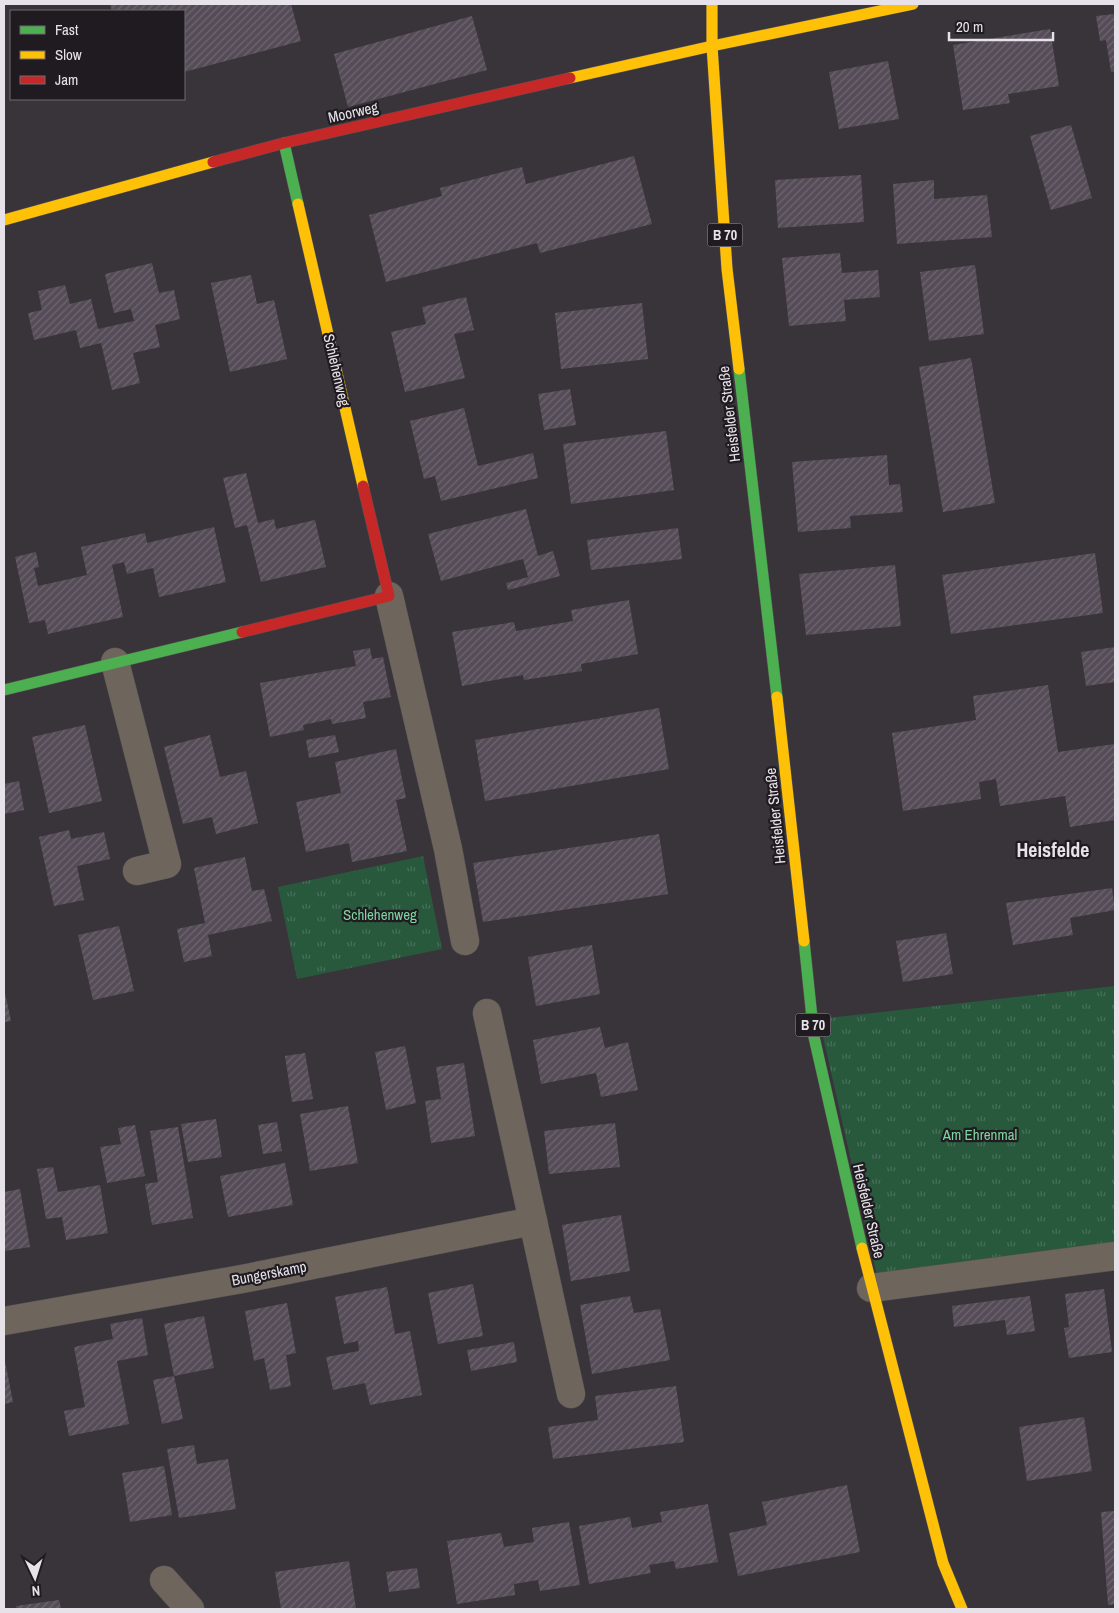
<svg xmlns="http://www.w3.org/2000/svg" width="1119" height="1613" font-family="'Archivo Narrow',sans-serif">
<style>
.park{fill:url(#park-tufts)}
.building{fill:url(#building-hatch)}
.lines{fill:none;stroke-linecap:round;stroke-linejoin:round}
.street-casing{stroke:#545154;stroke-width:29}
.fast-casing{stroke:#545154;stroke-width:12}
.slow-casing{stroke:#545154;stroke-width:12}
.jam-casing{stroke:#545154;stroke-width:12}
.street{stroke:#6e665d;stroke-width:28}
.fast{stroke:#4caf50;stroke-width:11}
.slow{stroke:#ffc107;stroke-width:11}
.jam{stroke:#c62828;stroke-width:11}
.labels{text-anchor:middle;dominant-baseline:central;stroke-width:4.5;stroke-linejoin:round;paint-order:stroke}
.shield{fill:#1f1b20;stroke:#aba6ad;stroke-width:1}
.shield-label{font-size:14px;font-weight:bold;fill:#e7e1e9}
.street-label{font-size:15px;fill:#e7e1e9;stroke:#1f1b20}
.park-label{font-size:15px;fill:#7dd59f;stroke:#1f1b20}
.district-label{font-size:20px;font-weight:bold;fill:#e7e1e9;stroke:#1f1b20}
</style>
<defs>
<pattern id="park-tufts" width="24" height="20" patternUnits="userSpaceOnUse" patternTransform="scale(1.25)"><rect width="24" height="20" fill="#28593d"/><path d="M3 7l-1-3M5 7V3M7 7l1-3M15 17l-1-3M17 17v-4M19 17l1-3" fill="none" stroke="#477159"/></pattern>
<pattern id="building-hatch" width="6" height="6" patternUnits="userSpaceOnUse" patternTransform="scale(1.25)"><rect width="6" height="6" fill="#554c58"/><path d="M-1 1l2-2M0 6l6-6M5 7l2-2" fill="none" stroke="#6d6670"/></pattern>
</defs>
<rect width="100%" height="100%" fill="#393439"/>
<g class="park">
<path d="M423,856L442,949L297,979L278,887Z"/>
<path d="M1115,986V1249L878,1280L819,1019Z"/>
</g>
<g class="building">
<path d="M110,4H291L301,41L184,72V11H112Z"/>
<path d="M1115,14V71L1111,72L1106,40L1100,41L1096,16Z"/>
<path d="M472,16L487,70L348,107L334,54Z"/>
<path d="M1050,29L1059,86L1008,94L1010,103L963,110L953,45Z"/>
<path d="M888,61L899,119L839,129L829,72Z"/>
<path d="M1071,125L1092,198L1051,210L1030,136Z"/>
<path d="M634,156L652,224L540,253L537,243L386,282L369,215L442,196L440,188L522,167L526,184Z"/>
<path d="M861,175L864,222L778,228L775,180Z"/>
<path d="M934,180V199L987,195L992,237L897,244L893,184Z"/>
<path d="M840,253L842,273L878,270L880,297L844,300L846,321L789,326L782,258Z"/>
<path d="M152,263L159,293L174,290L180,319L155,325L160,347L133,353L140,383L112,390L101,343L80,348L76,330L34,340L28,313L42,310L38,291L65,285L70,304L91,299L98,329L134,321L131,309L114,313L105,274Z"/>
<path d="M975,265L984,334L929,341L920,272Z"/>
<path d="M251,275L257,304L274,300L287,359L230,372L211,283Z"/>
<path d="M466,297L474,330L454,334L465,378L405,392L391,332L426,324L422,307Z"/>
<path d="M642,303L648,359L561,369L555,313Z"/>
<path d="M971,358L995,503L943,512L919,367Z"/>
<path d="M570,389L576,425L544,430L538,394Z"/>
<path d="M464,408L478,466L533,453L538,478L441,501L435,476L424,479L410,421Z"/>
<path d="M666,431L674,490L571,504L563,444Z"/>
<path d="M887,455L889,485L900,484L903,512L850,516L851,528L798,532L792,462Z"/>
<path d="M246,473L258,523L274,519L276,529L315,520L326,567L261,582L247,525L235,528L223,478Z"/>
<path d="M526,509L538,556L553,551L560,576L508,590L506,583L528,577L523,559L441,581L428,534Z"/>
<path d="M214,527L226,582L159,597L153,568L127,574L124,562L112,565L123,617L48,634L45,620L29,623L15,557L36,552L39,567L34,568L38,586L87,575L81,547L145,533L147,543Z"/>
<path d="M678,528L682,559L591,570L587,540Z"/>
<path d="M1095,553L1103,613L951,634L942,575Z"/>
<path d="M895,565L901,626L806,635L799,574Z"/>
<path d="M629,600L638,654L581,664L582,671L524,680L523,675L462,686L452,632L514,622L516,631L573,621L571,610Z"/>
<path d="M1115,647V682L1086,686L1081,652Z"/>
<path d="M370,648L372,659L383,657L391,697L363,702L366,718L332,724L331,719L303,725L304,730L270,737L260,683L356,666L353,651Z"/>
<path d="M1048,685L1058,752L1115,744V820L1070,827L1065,796L1000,806L996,779L979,782L981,799L903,811L892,733L976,720L973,696Z"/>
<path d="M659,708L669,769L485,801L475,740Z"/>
<path d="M85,725L102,801L49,813L32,737Z"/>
<path d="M210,735L220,777L246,771L258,823L216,834L212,817L183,824L164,747Z"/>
<path d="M335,735L339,752L309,758L306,740Z"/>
<path d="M396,749L406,798L396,800L407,851L352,862L349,843L306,852L296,802L341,793L335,762Z"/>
<path d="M19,781L24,810L4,814V784Z"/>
<path d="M69,830L71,839L104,832L110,859L77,866L84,900L54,906L39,837Z"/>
<path d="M659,834L668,894L483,922L473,863Z"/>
<path d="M245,857L252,891L264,889L272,921L208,935L212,956L184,962L177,929L205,923L194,868Z"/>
<path d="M1112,888L1115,910L1070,918L1073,935L1013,945L1006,903Z"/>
<path d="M119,926L134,991L93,1000L78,935Z"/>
<path d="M946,933L953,974L903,982L896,941Z"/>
<path d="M592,945L600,994L536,1006L528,957Z"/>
<path d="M4,988L11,1021L4,1022Z"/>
<path d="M600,1027L605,1048L628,1042L638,1090L601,1097L596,1073L541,1084L533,1040Z"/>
<path d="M405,1046L416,1103L386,1110L375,1052Z"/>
<path d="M305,1053L313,1099L292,1102L285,1056Z"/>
<path d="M464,1063L475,1136L431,1143L425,1101L441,1099L436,1067Z"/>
<path d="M348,1106L358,1163L310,1171L300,1114Z"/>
<path d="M216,1119L222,1157L188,1162L181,1124Z"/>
<path d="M277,1122L282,1151L263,1154L258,1125Z"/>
<path d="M615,1123L620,1167L549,1174L544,1131Z"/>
<path d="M135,1125L145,1176L107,1183L100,1147L121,1144L118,1128Z"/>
<path d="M178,1127L193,1218L152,1225L145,1184L158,1182L150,1131Z"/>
<path d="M285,1163L293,1205L228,1217L220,1176Z"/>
<path d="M53,1167L58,1192L100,1185L108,1233L66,1240L62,1217L46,1219L37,1169Z"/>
<path d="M20,1189L30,1247L4,1251V1192Z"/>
<path d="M621,1215L630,1271L571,1281L562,1225Z"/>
<path d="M473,1284L483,1336L438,1344L428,1293Z"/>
<path d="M387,1287L395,1334L410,1331L422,1395L370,1405L365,1383L333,1390L326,1357L359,1351L358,1341L344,1344L335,1297Z"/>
<path d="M1104,1289L1112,1352L1069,1358L1064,1328L1069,1327L1065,1294Z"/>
<path d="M630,1296L634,1313L660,1309L670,1360L592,1374L580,1305Z"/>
<path d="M1030,1296L1035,1331L1007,1335L1005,1320L954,1327L952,1306Z"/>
<path d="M287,1303L296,1353L286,1355L291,1386L270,1390L264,1358L254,1361L245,1311Z"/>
<path d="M204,1316L214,1368L174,1376L183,1419L162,1424L153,1380L174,1376L164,1324Z"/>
<path d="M142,1318L148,1355L117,1361L129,1424L69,1436L64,1411L85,1407L74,1347L113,1339L110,1324Z"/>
<path d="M514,1342L517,1362L471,1371L467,1350Z"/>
<path d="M4,1356L13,1402L4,1404Z"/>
<path d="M676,1386L684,1442L553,1459L548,1427L598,1420L595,1396Z"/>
<path d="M1084,1417L1092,1471L1027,1481L1019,1427Z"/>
<path d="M194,1445L197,1464L228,1459L236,1509L179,1518L167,1449Z"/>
<path d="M164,1466L172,1515L130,1522L122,1473Z"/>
<path d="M847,1485L860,1552L738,1576L729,1533L767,1525L762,1502Z"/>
<path d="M708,1504L718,1562L676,1569L674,1561L649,1565L651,1573L589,1584L579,1526L630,1517L632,1528L662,1522L660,1512Z"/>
<path d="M1115,1511V1604L1108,1605L1101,1512Z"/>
<path d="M569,1522L580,1585L540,1591L538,1580L514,1584L515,1595L457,1604L447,1541L501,1533L504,1547L534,1542L532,1528Z"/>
<path d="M349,1561L356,1609H281L275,1572Z"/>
<path d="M417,1568L420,1588L389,1592L386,1572Z"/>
<path d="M59,1600L61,1609H17L16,1606Z"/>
</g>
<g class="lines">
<defs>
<g id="street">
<path d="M389,596L448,849L465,941"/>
<path d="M115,662L167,864L137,871"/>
<path d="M487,1013L533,1221"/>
<path d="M871,1288L1115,1256"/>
<path d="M4,1321L242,1279L533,1221L571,1394"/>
<path d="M164,1580L190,1609"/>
</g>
<g id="fast">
<path d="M284,143L298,204"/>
<path d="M739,369L777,697"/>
<path d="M4,690L242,632"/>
<path d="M804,941L814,1037L862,1248"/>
</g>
<g id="slow">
<path d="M712,4V46L727,269L739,369"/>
<path d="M570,78L712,46L913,4"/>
<path d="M298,204L363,486"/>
<path d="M4,220L213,162"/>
<path d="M777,697L804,941"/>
<path d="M862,1248L943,1563L962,1609"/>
</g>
<g id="jam">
<path d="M213,162L284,143L570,78"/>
<path d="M242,632L389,596L363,486"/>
</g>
</defs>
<use href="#street" class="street-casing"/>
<use href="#fast" class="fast-casing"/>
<use href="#slow" class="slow-casing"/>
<use href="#jam" class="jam-casing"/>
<use href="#street" class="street"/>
<use href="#fast" class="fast"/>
<use href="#slow" class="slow"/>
<use href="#jam" class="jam"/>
</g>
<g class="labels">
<g class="shield">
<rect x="707.5" y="223.5" width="35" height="23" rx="4"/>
<rect x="795.5" y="1013.5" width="35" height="23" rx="4"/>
</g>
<g class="shield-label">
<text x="725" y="235">B 70</text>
<text x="813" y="1025">B 70</text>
</g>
<g class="street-label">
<text transform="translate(353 112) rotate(-13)">Moorweg</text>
<text transform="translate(337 370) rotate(77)">Schlehenweg</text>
<text transform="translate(729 414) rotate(-97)">Heisfelder Straße</text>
<text transform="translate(775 816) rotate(-96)">Heisfelder Straße</text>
<text transform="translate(869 1211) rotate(77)">Heisfelder Straße</text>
<text transform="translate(269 1273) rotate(-11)">Bungerskamp</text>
</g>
<g class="park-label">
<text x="380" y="914">Schlehenweg</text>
<text x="980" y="1134">Am Ehrenmal</text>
</g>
<g class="district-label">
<text x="1053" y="849">Heisfelde</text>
</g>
</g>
<rect width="1119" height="1613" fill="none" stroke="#e7e1e9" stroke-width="10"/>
<rect x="10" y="10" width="175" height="90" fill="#1f1b20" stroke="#6f6a70"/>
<rect x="20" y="26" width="25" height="8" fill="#4caf50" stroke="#6f6a70"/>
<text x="55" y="35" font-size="15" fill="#e7e1e9">Fast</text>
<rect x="20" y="51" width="25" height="8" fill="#ffc107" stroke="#6f6a70"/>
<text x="55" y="60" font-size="15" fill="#e7e1e9">Slow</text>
<rect x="20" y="76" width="25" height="8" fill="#c62828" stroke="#6f6a70"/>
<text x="55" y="85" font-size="15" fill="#e7e1e9">Jam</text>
<g transform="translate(35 1578) rotate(176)" stroke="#1f1b20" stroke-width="4" paint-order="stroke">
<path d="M0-4L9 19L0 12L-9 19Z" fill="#e7e1e9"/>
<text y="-8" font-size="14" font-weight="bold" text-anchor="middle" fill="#e7e1e9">N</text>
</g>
<path d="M949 32v8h104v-8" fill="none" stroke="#e7e1e9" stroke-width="2.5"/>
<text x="956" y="32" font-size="15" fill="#e7e1e9" stroke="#1f1b20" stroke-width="4" paint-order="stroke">20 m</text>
</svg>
